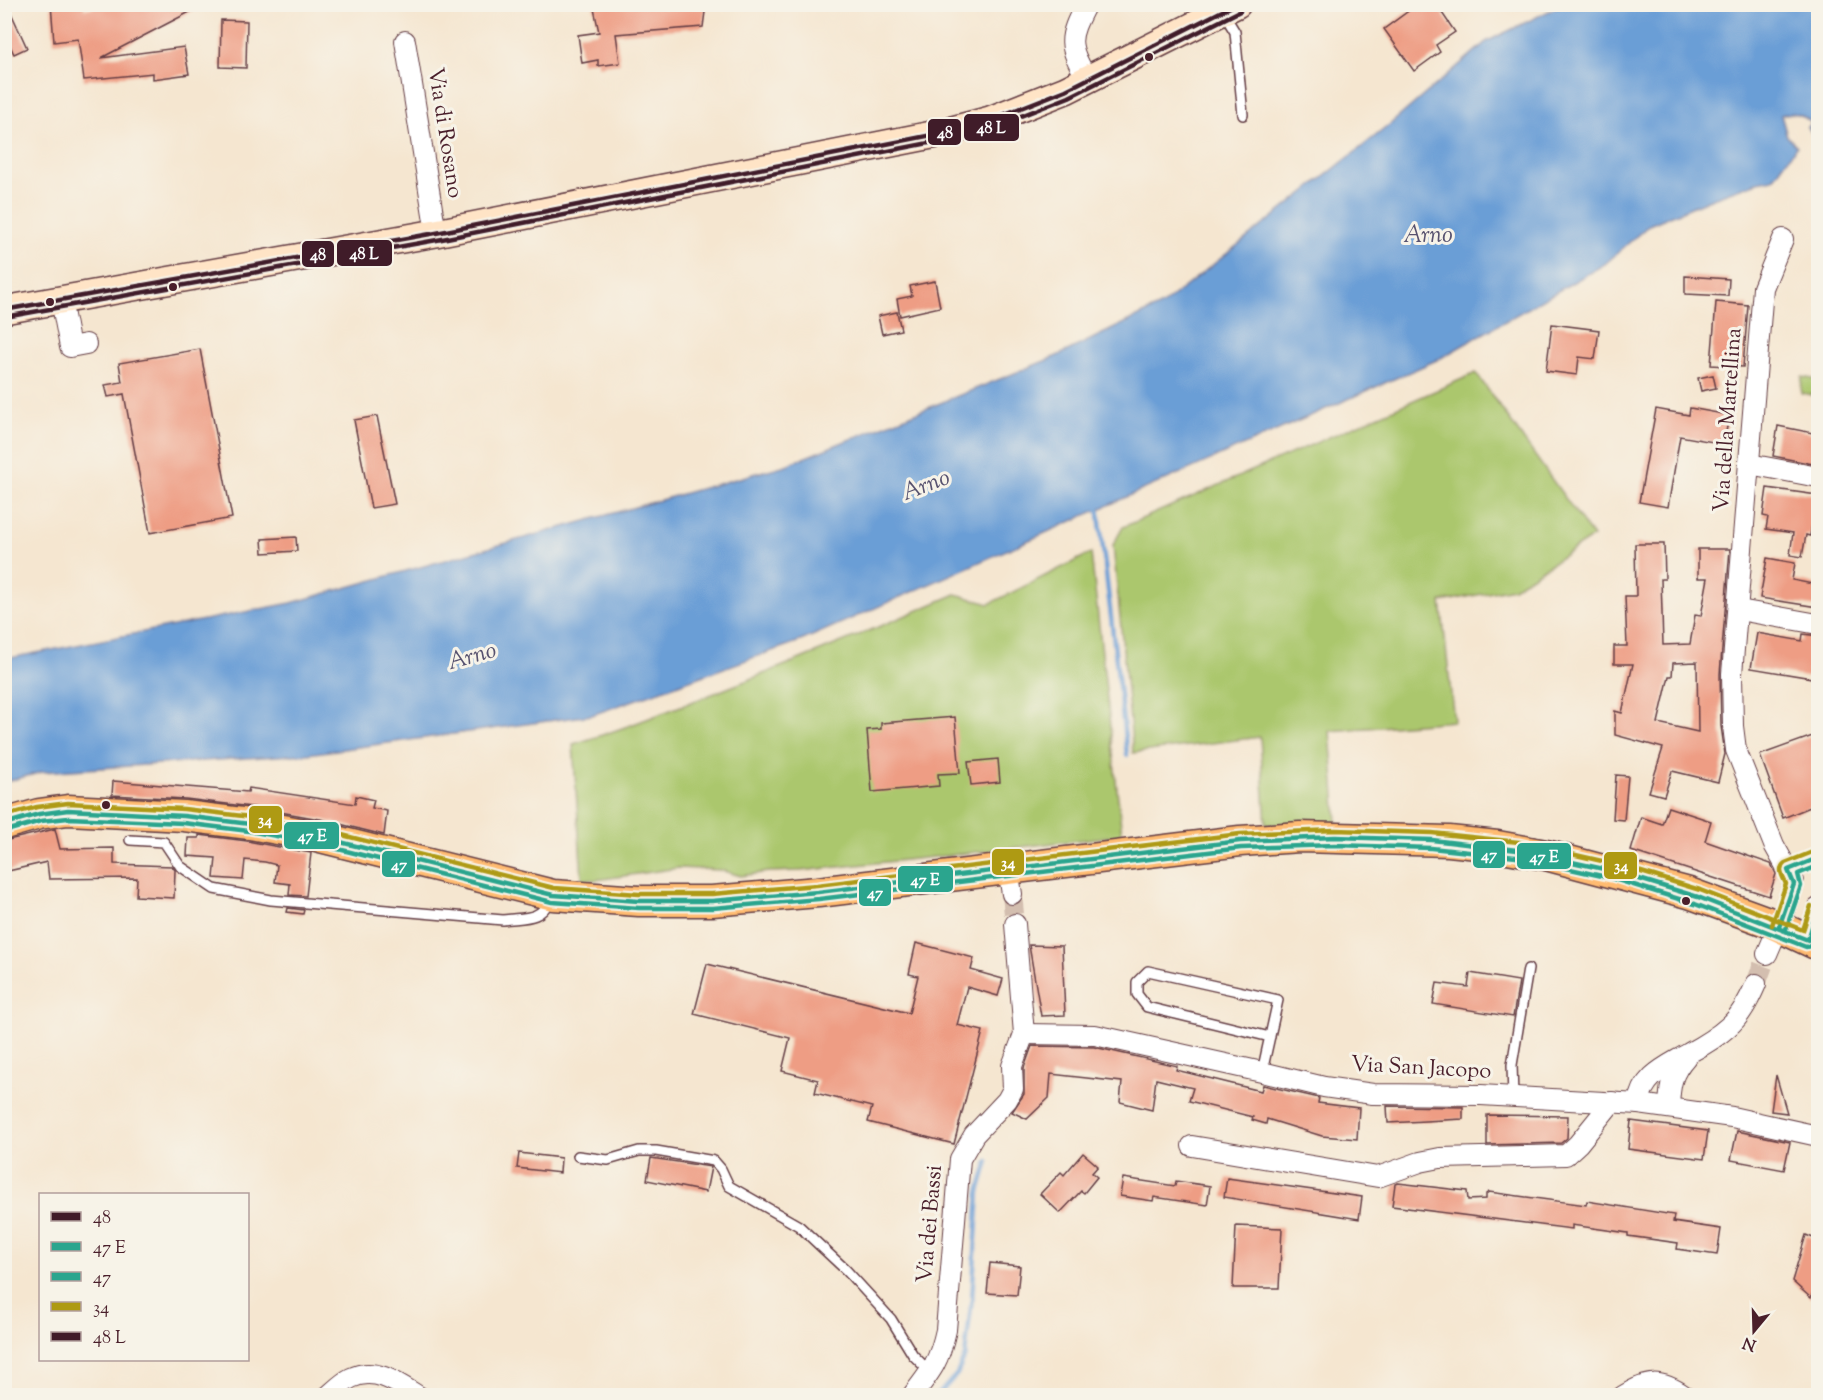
<svg xmlns="http://www.w3.org/2000/svg" width="1823" height="1400" font-family="'Sorts Mill Goudy',serif">
<style>
.green{fill:#abc76d;stroke:#7a734c;stroke-width:1.5}
.water{fill:#6a9ed6;stroke:#5a5e80;stroke-width:1.5}
.lines{fill:none;stroke-linecap:round;stroke-linejoin:round}
.stream{stroke:#6a9ed6;stroke-width:4.5}
.building{fill:#ee9d84;fill-rule:evenodd}
.street-tunnel{stroke:#d3beaf;stroke-width:20;stroke-dasharray:20 10;stroke-linecap:butt}
.lane-casing{stroke:#643d44;stroke-width:12}
.street-casing{stroke:#643d44;stroke-width:22}
.secondary-casing{stroke:#643d44;stroke-width:30}
.primary-casing{stroke:#643d44;stroke-width:33}
.lane{stroke:#fff;stroke-width:9}
.street{stroke:#fff;stroke-width:20}
.secondary{stroke:#ffe4c6;stroke-width:27}
.primary{stroke:#ffbb71;stroke-width:30}
.bus-1-casing{stroke:#f7f3e8;stroke-width:9}
.bus-2-casing{stroke:#f7f3e8;stroke-width:9}
.bus-3-casing{stroke:#f7f3e8;stroke-width:9}
.bus-4-casing{stroke:#f7f3e8;stroke-width:9}
.bus-5-casing{stroke:#f7f3e8;stroke-width:9}
.bus-1{stroke:#401c29;stroke-width:4.5}
.bus-2{stroke:#2ba58e;stroke-width:4.5}
.bus-3{stroke:#2ba58e;stroke-width:4.5}
.bus-4{stroke:#ae9a13;stroke-width:4.5}
.bus-5{stroke:#401c29;stroke-width:4.5}
.bus-dot{fill:#4a1f2b;stroke:#f7f3e8;stroke-width:2}
.labels{text-anchor:middle;dominant-baseline:central;stroke-width:6;stroke-linejoin:round;paint-order:stroke}
.street-label{font-size:22px;fill:#4a1f2b;stroke:#f7f3e8}
.water-label{font-size:24px;font-style:italic;fill:#57526f;stroke:#f7f3e8}
.line-badge{stroke:#f7f3e8;stroke-width:2}
.badge-label{font-size:16px;text-anchor:middle;font-weight:bold;fill:#fff}
</style>
<rect width="100%" height="100%" fill="#f7f3e8"/>
<filter id="ink" filterUnits="userSpaceOnUse"><feTurbulence type="fractalNoise" baseFrequency=".0167" numOctaves="2"/><feDisplacementMap in="SourceGraphic" scale="12" xChannelSelector="R" yChannelSelector="G"/><feConvolveMatrix kernelMatrix="1 2 1 2 8 2 1 2 1" color-interpolation-filters="sRGB"/></filter>
<filter id="wash" filterUnits="userSpaceOnUse"><feTurbulence type="fractalNoise" baseFrequency=".008" numOctaves="4" result="noise"/><feDisplacementMap in="SourceGraphic" scale="24" xChannelSelector="R" yChannelSelector="G"/><feGaussianBlur stdDeviation="1.35" result="paint"/><feColorMatrix in="noise" values="0 0 0 0 0 0 0 0 0 0 0 0 0 0 0 0 0 1.4 0 .05"/><feComposite in="paint" operator="in"/></filter>
<g filter="url(#wash)">
<rect width="100%" height="100%" fill="#f5e6d0"/>
<g class="green">
<path d="M1476,373L1593,537L1513,588L1441,602L1454,721L1330,731L1337,822L1266,825L1260,737L1133,753L1113,545L1123,527Z"/>
<path d="M1802,377L1818,380V396L1801,393Z"/>
<path d="M1091,553L1122,835L934,857L800,871L768,872L741,876L720,870L678,868L596,880L582,879L573,744C617,732 659,714 702,698C788,665 872,630 956,594L989,604Z"/>
</g>
<path class="water" d="M1561,5H1818V134L1814,137L1808,127L1812,124C1803,114 1794,111 1781,115L1787,136L1797,146L1773,179L1757,182L1710,199L1649,225L1605,264L1439,359L803,640L592,715L307,754L42,772L5,782V659L291,603L786,465L1057,356L1162,305L1388,126L1486,42Z"/>
<g class="lines">
<g class="stream">
<path d="M1098,505L1127,755"/>
<path d="M937,1396L957,1374L965,1356L972,1298L979,1192L988,1161"/>
</g>
</g>
<g id="blocks">
<g class="building">
<path d="M4,4H7L27,48L14,54L4,33Z"/>
<path d="M51,4H84V9L109,4H205L101,58L184,47L189,74L153,79V73L84,80L78,39L54,42Z"/>
<path d="M593,4H706L703,27L616,34L620,63L598,66V60L582,63L578,35L599,32Z"/>
<path d="M1418,4H1436L1455,32L1436,45L1440,52L1414,71L1384,29Z"/>
<path d="M221,20L247,21L246,68L220,67Z"/>
<path d="M1685,276L1729,279L1728,296L1685,294Z"/>
<path d="M935,281L940,307L900,316L897,299L912,296L910,286Z"/>
<path d="M1716,302L1748,305L1743,367L1711,365Z"/>
<path d="M897,312L901,330L882,334L878,316Z"/>
<path d="M1552,324L1599,330L1595,359L1579,357L1577,375L1546,371Z"/>
<path d="M200,349L232,518L150,533L124,394L108,397L105,385L122,382L119,363Z"/>
<path d="M1713,375L1716,388L1701,391L1698,378Z"/>
<path d="M1690,408L1729,415L1724,444L1680,436L1668,507L1639,502L1656,409L1689,415Z"/>
<path d="M377,416L395,504L371,508L354,420Z"/>
<path d="M1778,426L1818,434V465L1773,456Z"/>
<path d="M1767,488L1817,495L1810,536L1806,535L1802,557L1790,555L1793,533L1766,529L1768,517L1763,516Z"/>
<path d="M296,537L297,551L263,553L262,539Z"/>
<path d="M1635,544H1664L1665,579H1661L1663,645L1690,644L1695,615L1701,616L1708,578H1698V549H1730L1720,674L1721,726L1725,754L1718,782L1672,771L1664,796L1649,792L1663,748L1615,735V711L1622,713L1633,664H1614V646H1627L1625,596H1636ZM1697,662L1698,732L1658,723L1669,676H1672L1673,663Z"/>
<path d="M1767,558L1795,563L1792,580L1818,585V607L1760,598Z"/>
<path d="M1757,633L1802,641L1803,634L1818,636V679L1751,668Z"/>
<path d="M955,717L960,773L938,774L939,786L872,792L867,730L881,729V723Z"/>
<path d="M1818,734V804L1783,818L1760,755Z"/>
<path d="M998,759L1000,782L971,785L968,762Z"/>
<path d="M1616,775L1628,776L1624,820L1613,819Z"/>
<path d="M113,781L248,792L249,788L355,804L356,796L374,800L372,808L387,811L384,835L320,819L252,807L186,799L112,795Z"/>
<path d="M1668,807L1711,821L1705,841L1771,864L1776,874L1769,896L1631,851L1641,817L1662,824Z"/>
<path d="M55,829L60,849L114,848V864L172,866L175,870L174,898L136,896L137,878L49,879L47,862L4,872V841Z"/>
<path d="M199,835L247,841L311,853L306,896L289,895L290,884L275,882L277,865L265,862L245,860L243,880L214,878L216,858L187,856L188,838H199Z"/>
<path d="M288,908L304,910L303,914L287,912Z"/>
<path d="M916,943L974,958L971,970L1003,979L998,996L967,987L957,1025L983,1031L954,1144L868,1122L872,1107L815,1093L818,1080L782,1071L790,1038L694,1014L707,964L909,1013L918,976L909,974Z"/>
<path d="M1029,945L1062,946L1065,1015L1041,1016Z"/>
<path d="M1470,973L1519,981L1513,1017L1433,1004L1437,983L1468,987Z"/>
<path d="M1032,1046L1094,1047L1177,1066L1176,1070L1261,1091L1263,1085L1319,1098L1318,1103L1359,1108L1357,1139L1322,1136L1267,1119L1266,1124L1252,1120L1253,1117L1189,1101L1193,1088L1156,1079L1152,1110L1120,1102L1122,1082L1051,1074L1049,1098L1027,1119L1012,1112L1024,1094V1068Z"/>
<path d="M1776,1075L1787,1113L1771,1111Z"/>
<path d="M1387,1106L1463,1107V1119L1388,1123Z"/>
<path d="M1487,1115L1568,1116L1567,1138L1561,1143L1487,1145Z"/>
<path d="M1631,1121L1708,1131L1704,1159L1628,1149Z"/>
<path d="M1737,1131L1790,1142L1784,1170L1731,1160Z"/>
<path d="M519,1153L561,1158L560,1173L517,1168Z"/>
<path d="M1083,1153L1098,1166L1092,1173L1097,1177L1084,1193L1081,1191L1060,1213L1040,1194L1061,1172L1064,1175Z"/>
<path d="M651,1158L711,1167L706,1192L647,1180Z"/>
<path d="M1123,1178L1175,1186L1176,1181L1210,1186L1207,1205L1154,1197L1153,1201L1120,1196Z"/>
<path d="M1227,1178L1362,1197L1359,1219L1224,1197Z"/>
<path d="M1398,1183L1467,1191L1468,1200L1486,1199V1194L1489,1192L1586,1205L1587,1201L1674,1215L1673,1222L1721,1229L1717,1255L1677,1249L1678,1243L1628,1236V1233L1572,1225V1229L1392,1206L1395,1184Z"/>
<path d="M1236,1226L1282,1228L1279,1288H1233Z"/>
<path d="M1806,1235L1818,1240V1277L1811,1298L1792,1281Z"/>
<path d="M990,1263L1020,1266L1017,1295L987,1293Z"/>
</g>
</g>
</g>
<g filter="url(#ink)">
<use href="#blocks" fill-opacity="0" stroke="#643d44" stroke-width="1.5"/>
<g class="lines">
<g class="street-tunnel">
<path d="M1012,894L1015,924"/>
<path d="M1756,984L1767,954"/>
</g>
<defs>
<g id="lane">
<path d="M1224,14L1235,32L1243,115"/>
<path d="M130,840L164,842L180,866L214,889L271,900L503,920C524,917 540,921 550,900"/>
<path d="M1262,1072L1278,1000L1148,971L1137,982V994L1147,1007L1270,1037"/>
<path d="M1513,1097L1512,1065L1528,969"/>
<path d="M578,1156L608,1160L639,1151H656L714,1161L721,1169L729,1186L799,1226L846,1270L891,1319L913,1355L930,1372"/>
</g>
<g id="street">
<path d="M1086,4C1067,40 1068,44 1087,79"/>
<path d="M405,41L436,233"/>
<path d="M61,300L70,347L86,344"/>
<path d="M1749,464L1818,477"/>
<path d="M1739,610L1818,624"/>
<path d="M1008,869L1012,894"/>
<path d="M1788,870L1818,858"/>
<path d="M1808,940L1818,908"/>
<path d="M1767,954L1785,912L1794,881L1774,845L1736,750L1733,726L1732,674L1763,288L1783,239"/>
<path d="M1024,1034L1095,1035L1262,1072L1324,1087L1373,1094L1481,1095L1639,1104L1732,1117L1818,1136"/>
<path d="M1639,1104C1642,1075 1668,1066 1689,1053C1702,1046 1717,1037 1728,1027C1741,1016 1749,1000 1756,984"/>
<path d="M1669,1107C1670,1085 1671,1074 1686,1057"/>
<path d="M1192,1146L1378,1177L1420,1162L1440,1158L1566,1155L1578,1144L1612,1102"/>
<path d="M328,1396C335,1390 343,1382 351,1378C375,1366 398,1383 418,1396"/>
<path d="M912,1396C932,1370 939,1362 946,1330L960,1159L974,1135L1007,1100L1013,1089L1012,1066L1024,1034L1015,924"/>
<path d="M1623,1396C1648,1380 1660,1379 1685,1396"/>
</g>
<path id="secondary" d="M4,310L436,233L937,134L990,120L1066,90L1237,4"/>
<path id="primary" d="M4,824L39,814L68,810L184,816L250,824L316,836L553,895L639,901H712L818,892L1240,841L1300,837L1449,841L1497,846L1546,855L1689,893L1771,923L1818,945"/>
</defs>
<use href="#lane" class="lane-casing"/>
<use href="#street" class="street-casing"/>
<use href="#secondary" class="secondary-casing"/>
<use href="#primary" class="primary-casing"/>
<use href="#lane" class="lane"/>
<use href="#street" class="street"/>
<use href="#secondary" class="secondary"/>
<use href="#primary" class="primary"/>
<defs>
<path id="bus-1" d="M4,310L436,233L937,134L990,120L1066,90L1236,4"/>
<g id="bus-2">
<path d="M4,824L39,814L68,810L184,816L250,824L316,836L553,895L639,901H712L818,892L1240,841L1335,837L1432,840L1517,850L1613,871L1698,897L1808,940L1818,908"/>
<path d="M1779,927L1794,884L1788,870L1818,858"/>
</g>
<g id="bus-3">
<path d="M6,831L41,821L68,818L183,823L249,831L314,843L552,902L639,908H713L819,899L1241,848L1335,845L1431,848L1516,857L1611,878L1695,904L1806,947L1814,945L1818,932"/>
<path d="M1786,929L1801,886L1798,874L1818,866"/>
</g>
<g id="bus-4">
<path d="M4,816L37,807L68,803L184,809L251,817L318,829L554,888L639,894H712L817,885L1240,834L1335,830L1432,833L1519,842L1615,864L1700,890L1803,930L1811,906"/>
<path d="M1772,925L1786,884C1783,877 1777,869 1785,863L1815,851"/>
</g>
<path id="bus-5" d="M5,317L437,240L939,141L993,127L1069,97L1240,11"/>
</defs>
<use href="#bus-1" class="bus-1-casing"/>
<use href="#bus-2" class="bus-2-casing"/>
<use href="#bus-3" class="bus-3-casing"/>
<use href="#bus-4" class="bus-4-casing"/>
<use href="#bus-5" class="bus-5-casing"/>
<use href="#bus-1" class="bus-1"/>
<use href="#bus-2" class="bus-2"/>
<use href="#bus-3" class="bus-3"/>
<use href="#bus-4" class="bus-4"/>
<use href="#bus-5" class="bus-5"/>
</g>
</g>
<g class="bus-dot">
<circle cx="1149" cy="57" r="5"/>
<circle cx="173" cy="287" r="5"/>
<circle cx="50" cy="302" r="5"/>
<circle cx="106" cy="805" r="5"/>
<circle cx="1686" cy="901" r="5"/>
</g>
<g class="labels">
<g class="street-label">
<text transform="translate(444 133) rotate(81)">Via di Rosano</text>
<text transform="translate(1729 420) rotate(-86)">Via della Martellina</text>
<text transform="translate(1421 1069) rotate(3)">Via San Jacopo</text>
<text transform="translate(931 1224) rotate(-85)">Via dei Bassi</text>
</g>
<g class="water-label">
<text x="1428" y="236">Arno</text>
<text transform="translate(926 486) rotate(-21)">Arno</text>
<text transform="translate(472 657) rotate(-16)">Arno</text>
</g>
</g>
<g class="line-badge">
<rect x="963" y="113" width="57" height="29" rx="6" fill="#401c29"/>
<rect x="927" y="118" width="35" height="28" rx="6" fill="#401c29"/>
<rect x="336" y="239" width="57" height="28" rx="6" fill="#401c29"/>
<rect x="301" y="240" width="34" height="28" rx="6" fill="#401c29"/>
<rect x="248" y="805" width="35" height="29" rx="6" fill="#ae9a13"/>
<rect x="283" y="821" width="57" height="29" rx="6" fill="#2ba58e"/>
<rect x="1472" y="840" width="34" height="29" rx="6" fill="#2ba58e"/>
<rect x="1516" y="842" width="56" height="28" rx="6" fill="#2ba58e"/>
<rect x="991" y="848" width="34" height="28" rx="6" fill="#ae9a13"/>
<rect x="381" y="850" width="35" height="28" rx="6" fill="#2ba58e"/>
<rect x="1603" y="851" width="35" height="29" rx="6" fill="#ae9a13"/>
<rect x="897" y="865" width="57" height="28" rx="6" fill="#2ba58e"/>
<rect x="858" y="878" width="34" height="29" rx="6" fill="#2ba58e"/>
</g>
<g class="badge-label">
<text x="991" y="133">48 L</text>
<text x="945" y="138">48</text>
<text x="364" y="259">48 L</text>
<text x="318" y="260">48</text>
<text x="265" y="825">34</text>
<text x="312" y="841">47 E</text>
<text x="1489" y="860">47</text>
<text x="1544" y="862">47 E</text>
<text x="1008" y="868">34</text>
<text x="399" y="870">47</text>
<text x="1621" y="871">34</text>
<text x="925" y="885">47 E</text>
<text x="875" y="898">47</text>
</g>
<rect width="1823" height="1400" fill="none" stroke="#f7f3e8" stroke-width="24"/>
<rect x="39" y="1193" width="210" height="168" fill="#f7f3e8" stroke="#b29e9c" stroke-width="1.5"/>
<rect x="51" y="1212" width="30" height="9" fill="#401c29" stroke="#b29e9c" stroke-width="1.5"/>
<text x="93" y="1223" font-size="18" fill="#4a1f2b">48</text>
<rect x="51" y="1242" width="30" height="9" fill="#2ba58e" stroke="#b29e9c" stroke-width="1.5"/>
<text x="93" y="1253" font-size="18" fill="#4a1f2b">47 E</text>
<rect x="51" y="1272" width="30" height="9" fill="#2ba58e" stroke="#b29e9c" stroke-width="1.5"/>
<text x="93" y="1283" font-size="18" fill="#4a1f2b">47</text>
<rect x="51" y="1302" width="30" height="9" fill="#ae9a13" stroke="#b29e9c" stroke-width="1.5"/>
<text x="93" y="1313" font-size="18" fill="#4a1f2b">34</text>
<rect x="51" y="1332" width="30" height="9" fill="#401c29" stroke="#b29e9c" stroke-width="1.5"/>
<text x="93" y="1343" font-size="18" fill="#4a1f2b">48 L</text>
<g transform="translate(1754 1331) rotate(199)" stroke="#f7f3e8" stroke-width="4.5" paint-order="stroke">
<path d="M0-4.5L10 22L0 15L-10 22Z" fill="#4a1f2b"/>
<text y="-9" font-size="16" font-weight="bold" text-anchor="middle" fill="#4a1f2b">N</text>
</g>
</svg>
